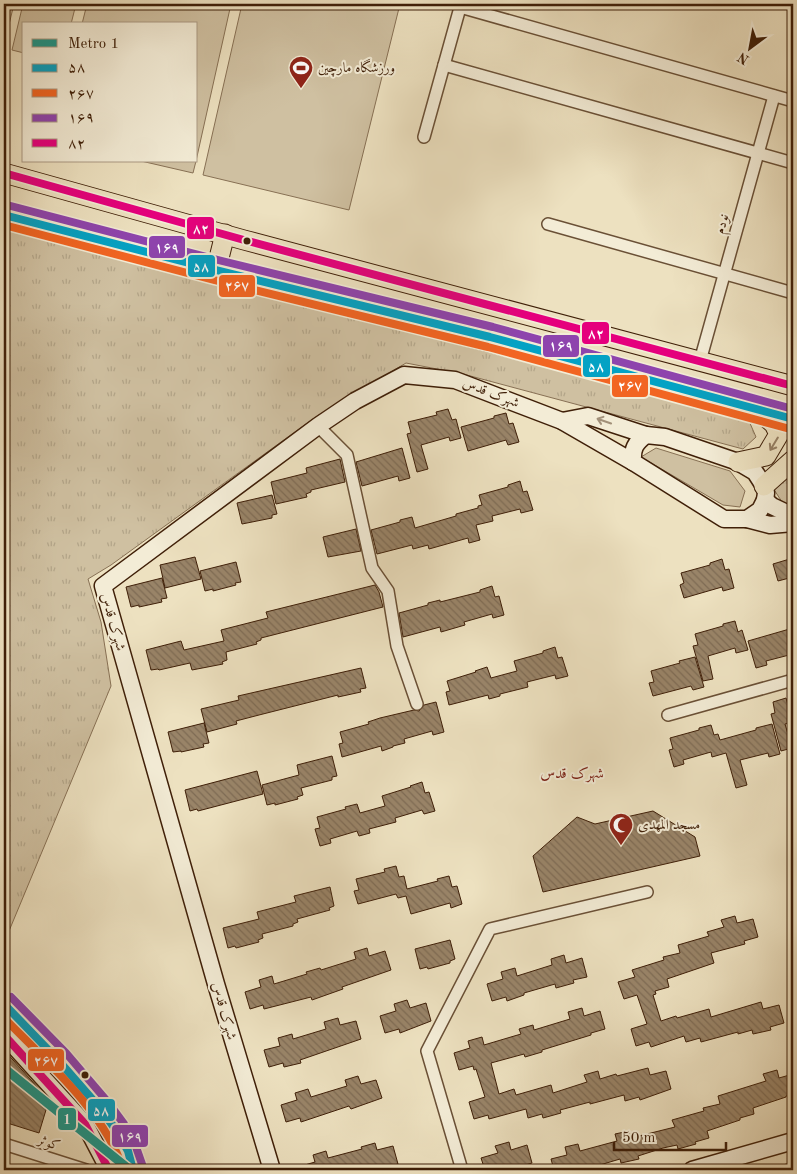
<svg xmlns="http://www.w3.org/2000/svg" width="797" height="1174" font-family="'Old Standard TT',Amiri,serif">
<style>
.grass{fill:#cfc0a1;stroke:#877054}
.cemetery{fill:url(#cemetery-stones);stroke:#877054}
.park{fill:url(#park-tufts);stroke:#877054}
.building{fill:url(#building-back-hatch);stroke:#3f1f08}
.lines{fill:none;stroke-linecap:round;stroke-linejoin:round}
.street-casing{stroke:#6a5036;stroke-width:14}
.secondary-casing{stroke:#3f1f08;stroke-width:19}
.primary-casing{stroke:#3f1f08;stroke-width:21}
.street{stroke:#f3ecd6;stroke-width:11}
.secondary{stroke:#f3ecd6;stroke-width:16}
.primary{stroke:#ede1c0;stroke-width:19}
.bus-1-casing{stroke:#f3ecd6;stroke-width:11}
.bus-2-casing{stroke:#f3ecd6;stroke-width:11}
.bus-3-casing{stroke:#f3ecd6;stroke-width:11}
.bus-4-casing{stroke:#f3ecd6;stroke-width:11}
.bus-1{stroke:#03a2c4;stroke-width:8}
.bus-2{stroke:#f26522;stroke-width:8}
.bus-3{stroke:#8e44ad;stroke-width:8}
.bus-4{stroke:#e5007d;stroke-width:8}
.metro-1-casing{stroke:#f3ecd6;stroke-width:12}
.metro-1{stroke:#1a988c;stroke-width:9}
.oneway{stroke:#a29079}
.oneway2{stroke:#968064}
.bus-dot{fill:#3f1f08;stroke:#f3ecd6;stroke-width:2}
.labels{text-anchor:middle;dominant-baseline:central;stroke-width:4;stroke-linejoin:round;paint-order:stroke}
.poi-label{font-size:14px;fill:#3f1f08;stroke:#f3ecd6;text-anchor:start}
.street-label{font-size:14px;fill:#3f1f08;stroke:#f3ecd6}
.neighbourhood-label{font-size:15px;fill:#7a1f14;stroke:#f3ecd6}
.line-badge{stroke:#f3ecd6;stroke-width:2}
.badge-label{font-size:14px;text-anchor:middle;font-weight:bold;fill:#fff}
</style>
<defs>
<pattern id="cemetery-stones" width="16" height="16" patternUnits="userSpaceOnUse" patternTransform="scale(1.25)"><rect width="16" height="16" fill="#cfc0a1"/><path d="M2 7V4a2 2 0 0 1 4 0v3zM10 15v-3a2 2 0 0 1 4 0v3z" fill="#b3a589"/></pattern>
<pattern id="park-tufts" width="24" height="20" patternUnits="userSpaceOnUse" patternTransform="scale(1.25)"><rect width="24" height="20" fill="#cfc0a1"/><path d="M3 7l-1-3M5 7V3M7 7l1-3M15 17l-1-3M17 17v-4M19 17l1-3" fill="none" stroke="#b3a589"/></pattern>
<pattern id="building-back-hatch" width="6" height="6" patternUnits="userSpaceOnUse" patternTransform="scale(1.25)"><rect width="6" height="6" fill="#998468"/><path d="M-1 5l2 2M0 0l6 6M5-1l2 2" fill="none" stroke="#7e6b54"/></pattern>
</defs>
<rect width="100%" height="100%" fill="#ede1c0"/>
<filter id="stains"><feTurbulence type="fractalNoise" baseFrequency=".004" numOctaves="4"/><feColorMatrix values="0 0 0 0 .2 0 0 0 0 .09 0 0 0 0 .02 0 0 0 .5 -.17"/></filter>
<radialGradient id="worn" r=".72"><stop offset=".6" stop-color="#630" stop-opacity="0"/><stop offset="1" stop-color="#630" stop-opacity=".3"/></radialGradient>
<g class="grass">
<path d="M23,4H76L71,24H24V53L12,50Z"/>
<path d="M87,4H231L196,161V24H82Z"/>
<path d="M242,4H400L349,210L203,175Z"/>
<path d="M141,161H196L193,173Z"/>
<path d="M656,448L730,471L745,491L740,507L723,505L641,457Z"/>
</g>
<path class="cemetery" d="M4,4H14L4,45Z"/>
<g class="park">
<path d="M4,224L749,421L756,437L743,449L463,374L406,363L317,416L111,565L88,579L101,622L111,686L4,943Z"/>
<path d="M793,472V507L784,505L773,488Z"/>
</g>
<g class="building">
<path d="M448,409L452,420L456,419L461,438L450,441L449,437L421,445L428,469L417,472L407,434L411,433L408,422L437,415L436,412Z"/>
<path d="M506,413L509,424L513,423L519,442L508,445L506,440L468,451L461,427L494,418V416Z"/>
<path d="M402,448L410,478L399,481L398,476L362,486L356,462Z"/>
<path d="M340,459L345,482L311,490V492L306,494L307,497L276,504L271,482L307,473L306,468Z"/>
<path d="M520,481L523,492L527,491L533,510L521,513L520,509L492,516L493,521L476,525L480,540L469,543L468,538L429,549L428,545L413,549L412,545L377,554L371,530L400,522V520L412,517L415,528L456,516V514L478,508V506L482,505L479,495L508,487V485Z"/>
<path d="M272,495L277,514L272,515V518L242,524L237,503Z"/>
<path d="M356,529L361,551L328,557L323,537Z"/>
<path d="M195,557L201,579L165,588L160,565Z"/>
<path d="M793,558V577L778,581L773,564Z"/>
<path d="M722,559L725,570L729,569L734,588L723,591L722,587L684,598L680,585L684,583L681,573L710,565V563Z"/>
<path d="M236,562L241,582L235,583L236,585L213,591V589L205,591L200,571Z"/>
<path d="M162,578L167,598L161,599L162,602L139,607V605L131,607L126,587Z"/>
<path d="M375,585L379,592L383,607L261,638V640L256,642L257,644L226,652L227,660L222,662L223,664L192,670L190,663L159,670L158,669L151,670L146,650L181,641L184,650L224,641L221,630L268,618L266,612Z"/>
<path d="M492,586L495,597L499,596L504,615L493,618L492,614L464,622L465,625L441,632L440,627L403,637L399,613L428,605V603L440,600V602L480,592V590Z"/>
<path d="M735,621L738,632L742,630L748,650L736,653L735,648L708,656L713,679L703,681L693,646L698,645L695,634L723,626V624Z"/>
<path d="M793,628V654L766,661L767,665L756,668L748,641Z"/>
<path d="M555,647L558,658L562,657L568,676L556,679L555,675L527,682L528,687L500,694V696L489,699L488,695L449,705L446,692L450,691L447,681L476,672L475,671L487,667L491,678L517,671L514,661L543,653V651Z"/>
<path d="M695,657L704,687L693,690L691,686L653,696L649,683L654,682L651,671L680,663L679,661Z"/>
<path d="M361,668L366,688L360,689L361,692L338,697V695L259,715L236,721L237,724L207,732L201,709L239,700L238,696Z"/>
<path d="M786,698L789,709L793,708V722L785,724L792,748L781,751L771,714L775,713L773,702Z"/>
<path d="M436,702L444,732L433,735L432,731L404,739L405,743L393,746V747L382,751L381,746L342,757L339,744L343,743L340,732L369,724L368,722L380,718L414,710L419,711L424,705Z"/>
<path d="M204,723L209,743L203,744L204,747L181,752V751L173,752L168,732Z"/>
<path d="M772,724L780,754L769,757L768,753L740,760L747,785L736,788L726,753L712,757L711,752L683,760L684,764L674,767L669,750L673,749L670,738L699,730V728L711,725L714,735L718,734L720,740L756,730V728Z"/>
<path d="M332,756L337,776L332,777V780L301,788L303,795L297,797L298,799L275,805V803L267,805L262,785L299,775L297,765Z"/>
<path d="M257,771L263,794L198,811L197,809L190,811L185,790Z"/>
<path d="M422,782L425,793L429,792L435,811L424,814L422,810L395,818L396,822L369,829L370,833L359,836L357,831L330,839L331,843L320,846L315,829L320,828L317,817L346,809L345,807L357,804L360,813L385,806L382,796L411,787L410,786Z"/>
<path d="M653,811L695,837L700,856L543,892L533,856L577,817L595,824Z"/>
<path d="M396,866L399,877L404,876L407,889L438,881L437,879L449,876L452,887L457,886L462,904L451,908L450,903L411,914L406,896L398,898L396,894L358,904L354,891L359,890L356,879L385,872L384,869Z"/>
<path d="M330,887L334,906L329,908L330,910L297,919L298,922L293,924V926L262,934L263,938L258,940L259,942L236,948L235,946L228,948L223,928L259,919L257,912L296,902L294,896Z"/>
<path d="M735,916L737,923L753,919L758,937L744,941L745,944L711,953L714,963L667,979L669,987L655,991L656,994L653,995L661,1021L676,1016L677,1018L709,1009L711,1017L761,1002L763,1009L779,1005L784,1023L770,1027L771,1030L753,1034L752,1030L738,1034V1032L701,1042L700,1038L686,1042L684,1036L651,1047L649,1042L636,1046L631,1029L647,1024L637,995L624,999L618,982L635,977L632,970L664,960L663,957L680,953L678,945L709,936L707,932L724,927L721,920Z"/>
<path d="M450,940L455,959L450,961V963L428,969L427,967L420,969L415,949Z"/>
<path d="M367,948L369,956L385,951L391,970L342,987L343,989L312,1000L311,997L264,1009L263,1005L250,1009L245,992L261,987L259,980L272,976L274,984L307,974L306,972L320,968L321,970L356,959L354,952Z"/>
<path d="M564,955L566,963L582,958L587,977L573,980L574,983L556,988L555,984L524,993V995L507,1001L506,997L492,1001L487,984L503,979L501,972L515,968L517,976L552,965L551,959Z"/>
<path d="M407,1000L410,1008L426,1003L431,1021L400,1033L399,1029L385,1033L380,1016L396,1011L394,1004Z"/>
<path d="M582,1008L584,1016L600,1011L605,1029L591,1033V1035L542,1050V1052L525,1057L524,1054L491,1063L499,1094L514,1089L516,1095L551,1085L553,1093L587,1082L584,1075L598,1071L600,1079L616,1074L617,1076L648,1068L650,1075L666,1071L671,1089L640,1100L639,1097L625,1101L624,1095L590,1104V1102L560,1110L561,1113L543,1118L542,1114L528,1118L526,1109L489,1119L488,1115L474,1119L469,1102L485,1097L476,1069L474,1070L473,1066L459,1070L454,1053L470,1048L468,1041L482,1037L484,1045L521,1034L519,1029L533,1025L534,1030L570,1019L568,1012Z"/>
<path d="M338,1018L340,1025L356,1021L361,1039L300,1060L301,1063L284,1067L283,1063L269,1067L264,1050L280,1046L278,1038L292,1034L293,1039L326,1029L324,1022Z"/>
<path d="M4,1050L49,1100L39,1133L4,1122Z"/>
<path d="M777,1070L779,1078L793,1074V1094L786,1096V1097L753,1108L754,1114L740,1118V1120L707,1131L709,1138L695,1142L696,1144L678,1149L677,1145L663,1148L638,1156L639,1159L621,1163L620,1159L583,1170H554L551,1159L567,1155L565,1147L578,1144L580,1151L617,1141L615,1134L629,1131L631,1138L675,1127L672,1120L704,1111L703,1108L720,1104L718,1096L766,1081L763,1074Z"/>
<path d="M358,1076L361,1084L376,1080L382,1098L351,1109L349,1106L301,1122L300,1118L286,1122L281,1105L297,1100L295,1093L308,1089L311,1097L347,1086L345,1080Z"/>
<path d="M509,1142L511,1150L527,1145L532,1163L518,1167L519,1170H485L481,1158L498,1153L495,1146Z"/>
<path d="M375,1143L377,1150L393,1146L398,1164L384,1168V1170H298V1167L315,1162L313,1155L326,1151L328,1158L362,1149L361,1147Z"/>
</g>
<g class="lines">
<defs>
<g id="street">
<path d="M460,7L793,101"/>
<path d="M444,65L793,163"/>
<path d="M424,137L461,4"/>
<path d="M548,224L793,293"/>
<path d="M700,361L774,96"/>
<path d="M318,426L347,455L372,568L388,591L397,646L417,704"/>
<path d="M668,715L793,680"/>
<path d="M4,1144L86,1170"/>
<path d="M462,1170L427,1051L490,929L647,892"/>
<path d="M788,1170L793,1169"/>
</g>
<g id="secondary">
<path d="M562,421L588,416L646,435"/>
<path d="M646,435L665,437L738,462L755,472L764,486L766,493L765,500L760,510L747,519H724L633,462C632,449 635,443 646,435Z"/>
<path d="M765,500L772,506L793,516"/>
<path d="M747,519L770,525L793,523"/>
<path d="M4,1004C37,1039 129,1125 133,1170"/>
<path d="M4,1035L85,1124L109,1170"/>
<path d="M272,1170L216,984L103,586L318,426L355,401L404,375L455,380L562,421L633,462"/>
<path d="M692,1170L793,1141"/>
</g>
<g id="primary">
<path d="M4,173L244,240L793,386"/>
<path d="M4,215L216,270L490,337L793,419"/>
<path d="M216,270L225,234"/>
<path d="M738,462L766,456L779,434L774,424L760,412"/>
<path d="M764,486L793,460"/>
</g>
</defs>
<use href="#street" class="street-casing"/>
<use href="#secondary" class="secondary-casing"/>
<use href="#primary" class="primary-casing"/>
<use href="#street" class="street"/>
<use href="#secondary" class="secondary"/>
<use href="#primary" class="primary"/>
<defs>
<g id="bus-1">
<path d="M4,215L216,270L490,337L793,419"/>
<path d="M4,1004L58,1060L99,1107L116,1130L128,1151L133,1170"/>
</g>
<g id="bus-2">
<path d="M4,225L214,280L488,347L790,429"/>
<path d="M4,1018C44,1059 107,1114 123,1170"/>
</g>
<g id="bus-3">
<path d="M7,205L218,260L493,327L793,409"/>
<path d="M11,997L66,1053L107,1101L124,1124L136,1147L143,1167"/>
</g>
<g id="bus-4">
<path d="M4,173L244,240L793,386"/>
<path d="M4,1035L85,1124L109,1170"/>
</g>
</defs>
<use href="#bus-1" class="bus-1-casing"/>
<use href="#bus-2" class="bus-2-casing"/>
<use href="#bus-3" class="bus-3-casing"/>
<use href="#bus-4" class="bus-4-casing"/>
<use href="#bus-1" class="bus-1"/>
<use href="#bus-2" class="bus-2"/>
<use href="#bus-3" class="bus-3"/>
<use href="#bus-4" class="bus-4"/>
<defs>
<path id="metro-1" d="M4,1068L130,1170"/>
</defs>
<use href="#metro-1" class="metro-1-casing"/>
<use href="#metro-1" class="metro-1"/>
</g>
<defs><path id="oneway-shaft" d="M-6 0H5M1.5-3L5.5 0L1.5 3" fill="none" stroke-width="1.6" stroke-linecap="round" stroke-linejoin="round" transform="scale(1.25)"/></defs>
<use class="oneway" href="#oneway-shaft" transform="translate(604 421) rotate(-161)"/>
<use class="oneway2" href="#oneway-shaft" transform="translate(774 444) rotate(121)"/>
<defs>
<symbol id="stadium-pin" viewBox="-11 -11 22 30"><path d="M0 17L-7.5 6A9.5 9.5 0 1 1 7.5 6Z" fill="#8f2418" stroke="#f3ecd6"/><path d="M0-5a6.5 5 0 1 0 0 10a6.5 5 0 1 0 0-10ZM-3.5-1.8h7v3.6h-7Z" fill="#fff"/></symbol>
<symbol id="mosque-pin" viewBox="-11 -11 22 30"><path d="M0 17L-7.5 6A9.5 9.5 0 1 1 7.5 6Z" fill="#8f2418" stroke="#f3ecd6"/><path d="M3.5-4.9A6 6 0 1 0 3.5 4.9A5 5 0 1 1 3.5-4.9Z" fill="#fff"/></symbol>
</defs>
<g fill-rule="evenodd">
<use href="#stadium-pin" x="287" y="54" width="28" height="38"/>
<use href="#mosque-pin" x="607" y="811" width="28" height="38"/>
</g>
<g class="bus-dot">
<circle cx="247" cy="241" r="4.5"/>
<circle cx="85" cy="1075" r="4.5"/>
</g>
<g class="labels">
<g class="poi-label">
<text x="318" y="68">ورزشگاه مارچین</text>
<text x="638" y="825">مسجد المهدی</text>
</g>
<g class="street-label">
<text transform="translate(722 224) rotate(-75)">نودم</text>
<text transform="translate(491 393) rotate(21)">شهرک قدس</text>
<text transform="translate(113 622) rotate(74)">شهرک قدس</text>
<text transform="translate(224 1011) rotate(74)">شهرک قدس</text>
<text transform="translate(49 1143) rotate(18)">کوثر</text>
</g>
<g class="neighbourhood-label">
<text x="572" y="774">شهرک قدس</text>
</g>
</g>
<g class="line-badge">
<rect x="186" y="216" width="29" height="24" rx="5" fill="#e5007d"/>
<rect x="148" y="235" width="38" height="24" rx="5" fill="#8e44ad"/>
<rect x="187" y="254" width="29" height="24" rx="5" fill="#03a2c4"/>
<rect x="218" y="274" width="38" height="24" rx="5" fill="#f26522"/>
<rect x="581" y="321" width="29" height="24" rx="5" fill="#e5007d"/>
<rect x="542" y="334" width="38" height="24" rx="5" fill="#8e44ad"/>
<rect x="582" y="354" width="29" height="24" rx="5" fill="#03a2c4"/>
<rect x="611" y="374" width="38" height="24" rx="5" fill="#f26522"/>
<rect x="27" y="1048" width="38" height="24" rx="5" fill="#f26522"/>
<rect x="87" y="1098" width="29" height="24" rx="5" fill="#03a2c4"/>
<rect x="57" y="1107" width="20" height="24" rx="5" fill="#1a988c"/>
<rect x="111" y="1124" width="38" height="24" rx="5" fill="#8e44ad"/>
</g>
<g class="badge-label">
<text x="201" y="233">۸۲</text>
<text x="167" y="252">۱۶۹</text>
<text x="201" y="271">۵۸</text>
<text x="237" y="290">۲۶۷</text>
<text x="596" y="338">۸۲</text>
<text x="561" y="350">۱۶۹</text>
<text x="596" y="371">۵۸</text>
<text x="630" y="390">۲۶۷</text>
<text x="46" y="1065">۲۶۷</text>
<text x="101" y="1115">۵۸</text>
<text x="67" y="1124">1</text>
<text x="130" y="1141">۱۶۹</text>
</g>
<rect width="797" height="1174" fill="none" stroke="#ede1c0" stroke-width="20"/>
<rect x="5" y="5" width="787" height="1164" fill="none" stroke="#3f1f08" stroke-width="2.5"/>
<rect x="10" y="10" width="777" height="1154" fill="none" stroke="#3f1f08"/>
<rect x="22" y="22" width="175" height="140" fill="#f3ecd6" stroke="#ab9a84"/>
<rect x="32" y="39" width="25" height="8" fill="#1a988c" stroke="#ab9a84"/>
<text x="68" y="48" font-size="15" fill="#3f1f08">Metro 1</text>
<rect x="32" y="64" width="25" height="8" fill="#03a2c4" stroke="#ab9a84"/>
<text x="68" y="72" font-size="15" fill="#3f1f08">۵۸</text>
<rect x="32" y="89" width="25" height="8" fill="#f26522" stroke="#ab9a84"/>
<text x="68" y="98" font-size="15" fill="#3f1f08">۲۶۷</text>
<rect x="32" y="114" width="25" height="8" fill="#8e44ad" stroke="#ab9a84"/>
<text x="68" y="122" font-size="15" fill="#3f1f08">۱۶۹</text>
<rect x="32" y="139" width="25" height="8" fill="#e5007d" stroke="#ab9a84"/>
<text x="68" y="148" font-size="15" fill="#3f1f08">۸۲</text>
<g transform="translate(750 48) rotate(212)" stroke="#f3ecd6" stroke-width="4" paint-order="stroke">
<path d="M0-4L9 19L0 12L-9 19Z" fill="#3f1f08"/>
<text y="-8" font-size="14" font-weight="bold" text-anchor="middle" fill="#3f1f08">N</text>
</g>
<path d="M614 1142v8h112v-8" fill="none" stroke="#3f1f08" stroke-width="2.5"/>
<text x="622" y="1142" font-size="15" fill="#3f1f08" stroke="#f3ecd6" stroke-width="4" paint-order="stroke">50 m</text>
<rect width="100%" height="100%" filter="url(#stains)"/>
<rect width="100%" height="100%" fill="url(#worn)"/>
</svg>
